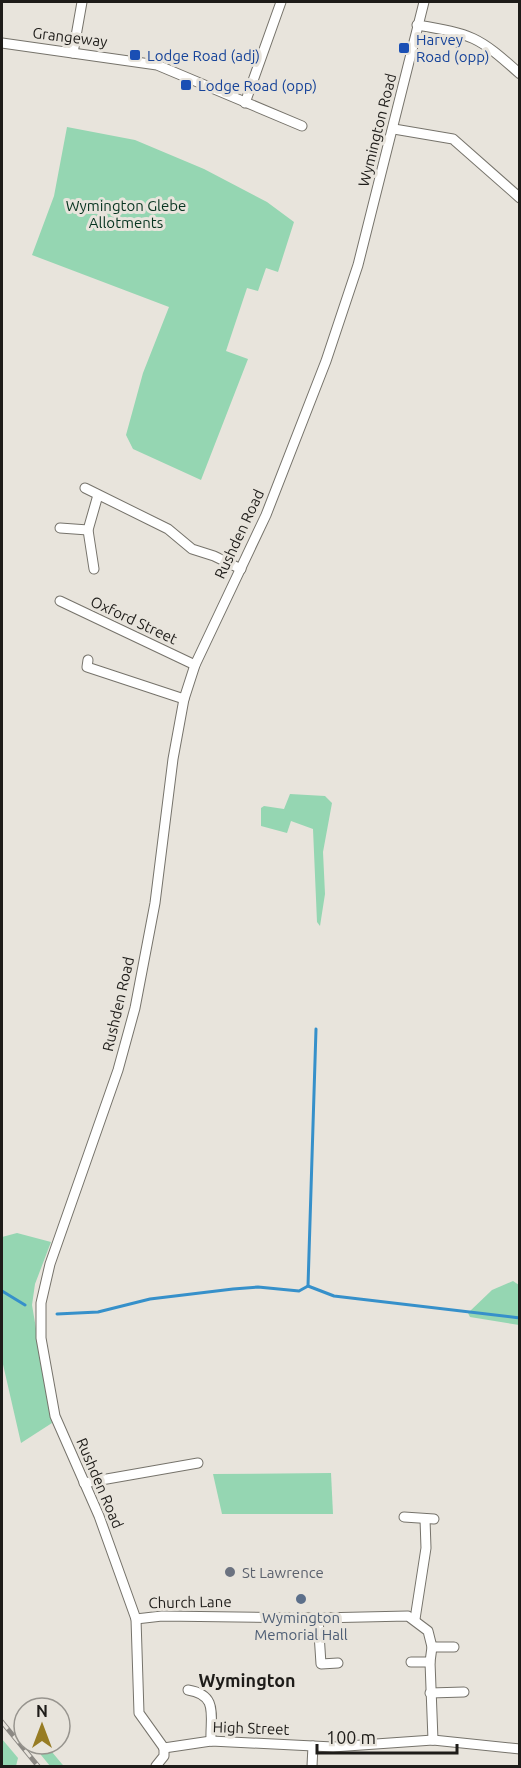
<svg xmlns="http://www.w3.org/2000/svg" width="521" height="1768" font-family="Ubuntu,sans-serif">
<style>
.green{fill:#95d6b2}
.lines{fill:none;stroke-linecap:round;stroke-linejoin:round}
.stream{stroke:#3690ca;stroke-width:3}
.minor-casing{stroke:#76736b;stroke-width:11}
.minor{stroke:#fff;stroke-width:9}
.rail-casing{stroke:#8c8984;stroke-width:5}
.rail{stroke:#e8e4dc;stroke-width:3;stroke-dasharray:9;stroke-linecap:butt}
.transit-dot{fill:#1a4fb4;stroke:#e8e4dc;stroke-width:2}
.worship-dot{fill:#6b7280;stroke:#e8e4dc;stroke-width:2}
.service-dot{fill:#5c6f8a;stroke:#e8e4dc;stroke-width:2}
.labels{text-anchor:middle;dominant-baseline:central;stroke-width:6;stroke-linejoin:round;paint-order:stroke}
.street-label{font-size:15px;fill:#1e1c19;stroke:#e8e4dc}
.transit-label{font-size:15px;fill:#164399;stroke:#e8e4dc;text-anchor:start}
.park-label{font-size:15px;fill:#073420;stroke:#e8e4dc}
.worship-label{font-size:15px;fill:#5b616d;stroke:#e8e4dc;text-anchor:start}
.service-label{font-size:15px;fill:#4e5e75;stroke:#e8e4dc}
.quarter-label{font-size:18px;font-weight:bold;fill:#1e1c19;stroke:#e8e4dc}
</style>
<rect width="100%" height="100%" fill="#e8e4dc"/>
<g class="green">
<path d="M67,127L135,140L204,169L267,202L294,222L278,272L266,268L258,291L247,288L226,351L248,359L201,480L133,449L126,435L143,373L169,307L32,255L54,196Z"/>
<path d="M290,794L325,796L332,803L323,852L325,894L320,926L317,922L313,829L291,821L287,833L261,826V808L264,806L284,809Z"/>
<path d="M17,1233L51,1242L35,1284L32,1305L52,1423L21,1443L2,1360V1237Z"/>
<path d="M513,1281L519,1285V1325L470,1317L468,1313L492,1290Z"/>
<path d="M331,1473L333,1514H222L213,1474Z"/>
<path d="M2,1739L18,1758L16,1766H2Z"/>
<path d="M47,1746L62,1764L64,1766H50L41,1755V1748Z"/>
</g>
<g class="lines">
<g class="stream">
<path d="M308,1286L316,1029"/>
<path d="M2,1291L25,1305"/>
<path d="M57,1314L98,1312L150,1299L233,1289L258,1287L299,1291L308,1286L334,1296L520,1318"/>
</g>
<defs>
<g id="minor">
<path d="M417,25C472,34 478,36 520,74"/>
<path d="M2,43L157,65L302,126"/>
<path d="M73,53L82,2"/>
<path d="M245,103L281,2"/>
<path d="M394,129L453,139L520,198"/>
<path d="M85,488L168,529L192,549L214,556L241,569"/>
<path d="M60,528L88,530"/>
<path d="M94,569L88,530L98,495"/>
<path d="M60,601L195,665"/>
<path d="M88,660L87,667L184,699"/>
<path d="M84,1483L198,1463"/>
<path d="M404,1517L434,1519"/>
<path d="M318,1618L321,1664L338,1663"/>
<path d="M136,1619L162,1616L318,1618L408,1616L428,1631L432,1647L430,1662L433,1740"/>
<path d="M415,1619L426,1548L425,1519"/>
<path d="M432,1647H454"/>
<path d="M411,1662H430"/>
<path d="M188,1690C219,1695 210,1716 211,1741"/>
<path d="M430,1693L464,1692"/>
<path d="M164,1748L139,1713L136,1619L99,1516L55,1416L41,1338V1303L50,1264L118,1070L135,1008L155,903L173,759L184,699L195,665L266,515L326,361L358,265L424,2"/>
<path d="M164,1748L211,1741L333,1747L433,1740L520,1749"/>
<path d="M156,1766L164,1756V1748"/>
<path d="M312,1766L313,1746"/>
</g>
</defs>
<use href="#minor" class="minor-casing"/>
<use href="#minor" class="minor"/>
<defs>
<path id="rail" d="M2,1722L38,1766"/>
</defs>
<use href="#rail" class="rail-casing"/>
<use href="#rail" class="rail"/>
</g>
<g class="transit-dot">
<rect x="398" y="42" width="12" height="12" rx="3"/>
<rect x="129" y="49" width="12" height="12" rx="3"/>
<rect x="180" y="79" width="12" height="12" rx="3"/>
</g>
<circle class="worship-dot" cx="230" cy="1572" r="6"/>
<circle class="service-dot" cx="301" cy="1599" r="6"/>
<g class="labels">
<g class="street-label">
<text transform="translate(70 37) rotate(7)">Grangeway</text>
<text transform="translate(377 130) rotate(-76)">Wymington Road</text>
<text transform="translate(239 534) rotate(-65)">Rushden Road</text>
<text transform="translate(134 620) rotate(25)">Oxford Street</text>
<text transform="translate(118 1004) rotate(-77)">Rushden Road</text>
<text transform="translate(100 1483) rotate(67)">Rushden Road</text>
<text transform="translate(190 1602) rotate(-1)">Church Lane</text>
<text transform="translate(251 1728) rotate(2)">High Street</text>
</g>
<g class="transit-label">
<text x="416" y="39">Harvey<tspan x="416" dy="17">Road (opp)</tspan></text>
<text x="147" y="55">Lodge Road (adj)</text>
<text x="198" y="85">Lodge Road (opp)</text>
</g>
<g class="park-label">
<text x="126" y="205">Wymington Glebe<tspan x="126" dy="17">Allotments</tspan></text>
</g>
<g class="worship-label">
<text x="242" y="1572">St Lawrence</text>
</g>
<g class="service-label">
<text x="301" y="1617">Wymington<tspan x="301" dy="17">Memorial Hall</tspan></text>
</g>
<g class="quarter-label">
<text x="247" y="1680">Wymington</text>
</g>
</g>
<rect width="521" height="1768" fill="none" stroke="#1e1c19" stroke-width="6"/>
<g transform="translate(42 1726)"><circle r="28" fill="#e8e4dc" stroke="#97948e" stroke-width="1.5"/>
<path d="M0-4.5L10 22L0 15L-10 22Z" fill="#977c24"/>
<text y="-9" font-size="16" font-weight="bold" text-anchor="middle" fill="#1e1c19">N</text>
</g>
<path d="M317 1744v9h140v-9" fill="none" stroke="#1e1c19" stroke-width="3"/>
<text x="326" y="1744" font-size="18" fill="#1e1c19" stroke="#e8e4dc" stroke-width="4.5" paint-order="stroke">100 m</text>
</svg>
